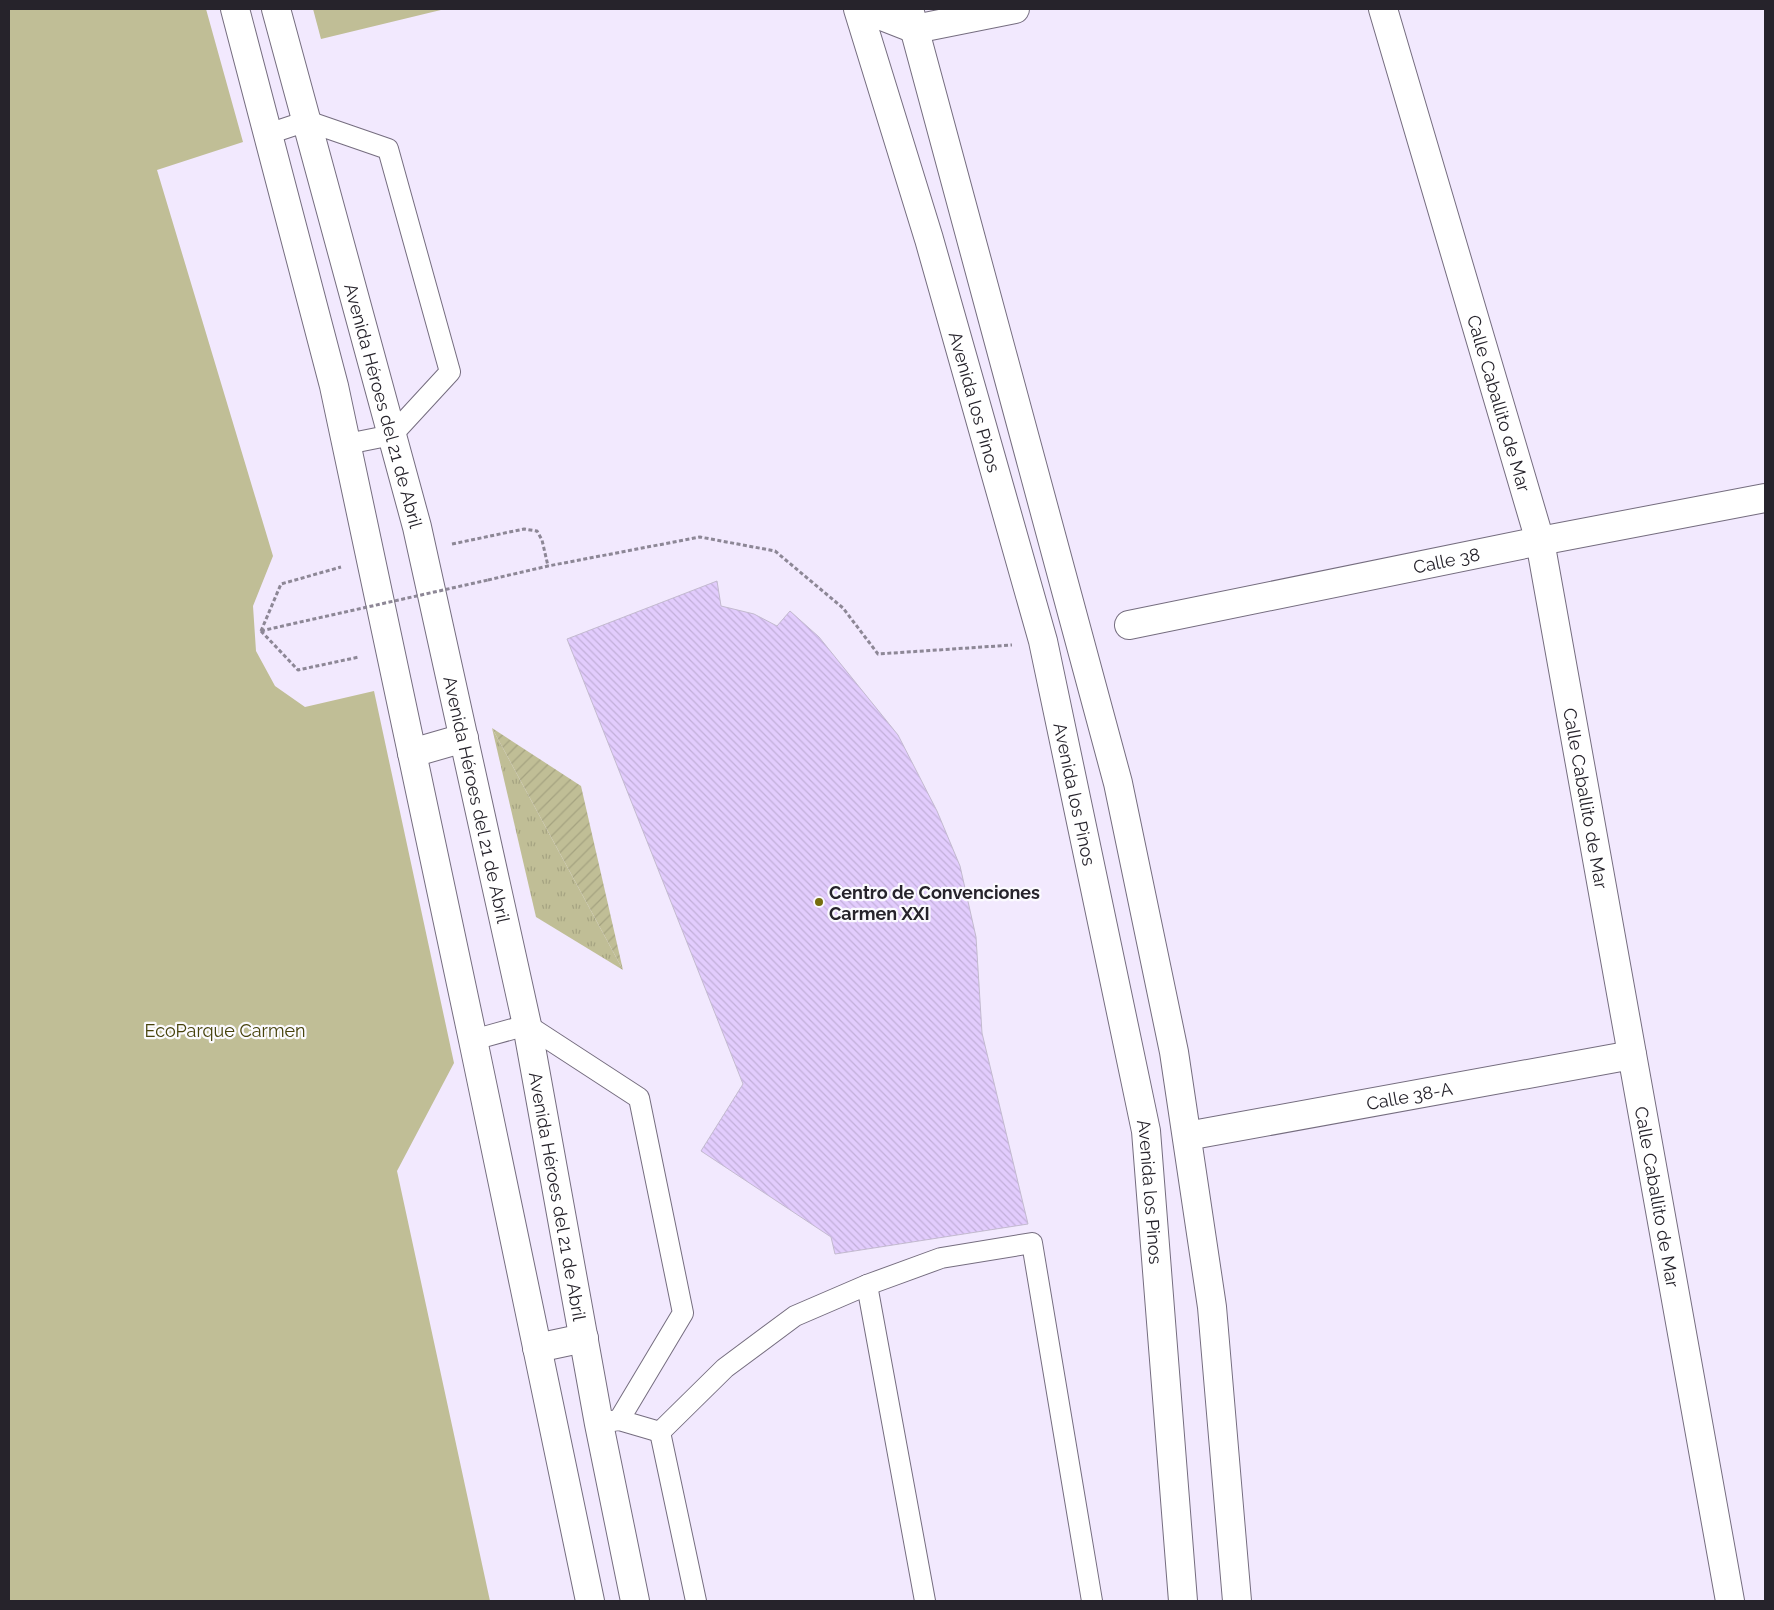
<svg xmlns="http://www.w3.org/2000/svg" width="1774" height="1610" font-family="Raleway,sans-serif">
<style>
.grass{fill:url(#grass-tufts)}
.park{fill:#c0be96}
.garden{fill:url(#garden-furrows)}
.building{fill:url(#building-back-hatch);stroke:#c3bacf}
.lines{fill:none;stroke-linecap:round;stroke-linejoin:round}
.service-casing{stroke:#756d7f;stroke-width:22}
.pedestrian-casing{stroke:#756d7f;stroke-width:30}
.minor-casing{stroke:#756d7f;stroke-width:30}
.tertiary-casing{stroke:#756d7f;stroke-width:30}
.path{stroke:#8d8796;stroke-width:3;stroke-dasharray:4 2.5;stroke-linecap:butt}
.service{stroke:#fff;stroke-width:20}
.pedestrian{stroke:#fff;stroke-width:28}
.minor{stroke:#fff;stroke-width:28}
.tertiary{stroke:#fff;stroke-width:28}
.path-bridge{stroke:#8d8796;stroke-width:3;stroke-dasharray:4 2.5;stroke-linecap:butt}
.poi-dot{fill:#756e0d;stroke:#fbfafe;stroke-width:2}
.labels{text-anchor:middle;dominant-baseline:central;stroke-width:4.5;stroke-linejoin:round;paint-order:stroke}
.street-label{font-size:18px;fill:#26232b;stroke:#fbfafe}
.poi-label{font-size:18px;font-weight:bold;fill:#26232b;stroke:#fbfafe;text-anchor:start}
.park-label{font-size:18px;fill:#46420b;stroke:#fbfafe}
</style>
<defs>
<pattern id="grass-tufts" width="24" height="20" patternUnits="userSpaceOnUse" patternTransform="scale(1.25)"><rect width="24" height="20" fill="#c0be96"/><path d="M3 7l-1-3M5 7V3M7 7l1-3M15 17l-1-3M17 17v-4M19 17l1-3" fill="none" stroke="#a5a381"/></pattern>
<pattern id="garden-furrows" width="10" height="10" patternUnits="userSpaceOnUse" patternTransform="scale(1.25)"><rect width="10" height="10" fill="#c0be96"/><path d="M-1 1l2-2M0 10L10 0M9 11l2-2" fill="none" stroke="#a5a381"/></pattern>
<pattern id="building-back-hatch" width="6" height="6" patternUnits="userSpaceOnUse" patternTransform="scale(1.25)"><rect width="6" height="6" fill="#e2ccfd"/><path d="M-1 5l2 2M0 0l6 6M5-1l2 2" fill="none" stroke="#c2afd9"/></pattern>
</defs>
<rect width="100%" height="100%" fill="#f2e9fe"/>
<path class="grass" d="M492,728L623,970L536,917Z"/>
<g class="park">
<path d="M9,9H206L243,142L157,170L273,556L253,606L256,651L275,686L305,707L374,691L454,1063L397,1171L490,1601H9Z"/>
<path d="M313,9H445L321,39Z"/>
</g>
<path class="garden" d="M492,728L581,786L623,970Z"/>
<path class="building" d="M717,581L721,606L754,614L777,626L790,611L819,637L898,735L937,811L960,866L976,937L982,1033L1028,1224L835,1254L831,1237L701,1151L743,1084L567,639Z"/>
<g class="lines">
<defs>
<g id="service">
<path d="M268,134L307,121L388,149L450,372L392,435L347,444"/>
<path d="M473,1040L527,1025L639,1098L683,1313L619,1420"/>
<path d="M867,1285L941,1258L1032,1243L1092,1601"/>
<path d="M606,1422L619,1420L660,1432"/>
<path d="M696,1601L660,1432L725,1368L795,1316L867,1285L925,1601"/>
</g>
<g id="pedestrian">
<path id="s1" d="M1129,625L1540,541"/>
</g>
<g id="minor">
<path id="s2" d="M858,9L929,239L1043,641L1146,1131L1183,1601"/>
<path d="M864,9L915,29L1015,9"/>
<path d="M909,9L1118,783L1174,1052L1212,1307L1237,1601"/>
<path id="s3" d="M1383,9L1540,541L1730,1601"/>
<path d="M1540,541L1765,498"/>
<path id="s4" d="M1187,1136L1632,1055"/>
</g>
<g id="tertiary">
<path d="M235,9L334,386L473,1040L590,1601"/>
<path id="s5" d="M276,9L417,527L527,1025L599,1424L635,1601"/>
<path d="M412,753L464,738"/>
<path d="M537,1348L584,1338"/>
</g>
</defs>
<use href="#service" class="service-casing"/>
<use href="#pedestrian" class="pedestrian-casing"/>
<use href="#minor" class="minor-casing"/>
<use href="#tertiary" class="tertiary-casing"/>
<g class="path">
<path d="M452,544L524,529L537,531L542,540L548,566"/>
<path d="M488,580L548,566L700,537L775,551L843,608L878,654L1012,645"/>
<path d="M261,631L298,670L359,657"/>
<path d="M261,631L281,584L341,567"/>
<path d="M261,631L287,625"/>
</g>
<use href="#service" class="service"/>
<use href="#pedestrian" class="pedestrian"/>
<use href="#minor" class="minor"/>
<use href="#tertiary" class="tertiary"/>
<path class="path-bridge" d="M287,625L488,580"/>
</g>
<circle class="poi-dot" cx="819" cy="902" r="5"/>
<g class="labels">
<g class="street-label">
<text stroke="none"><textPath href="#s2" startOffset="410">Avenida los Pinos</textPath></text>
<text stroke="none"><textPath href="#s3" startOffset="411">Calle Caballito de Mar</textPath></text>
<text stroke="none"><textPath href="#s5" startOffset="411">Avenida Héroes del 21 de Abril</textPath></text>
<text stroke="none"><textPath href="#s1" startOffset="324">Calle 38</textPath></text>
<text stroke="none"><textPath href="#s2" startOffset="815">Avenida los Pinos</textPath></text>
<text stroke="none"><textPath href="#s3" startOffset="816">Calle Caballito de Mar</textPath></text>
<text stroke="none"><textPath href="#s5" startOffset="816">Avenida Héroes del 21 de Abril</textPath></text>
<text stroke="none"><textPath href="#s4" startOffset="226">Calle 38-A</textPath></text>
<text stroke="none"><textPath href="#s2" startOffset="1220">Avenida los Pinos</textPath></text>
<text stroke="none"><textPath href="#s5" startOffset="1221">Avenida Héroes del 21 de Abril</textPath></text>
<text stroke="none"><textPath href="#s3" startOffset="1221">Calle Caballito de Mar</textPath></text>
</g>
<g class="poi-label">
<text x="829" y="892">Centro de Convenciones<tspan x="829" dy="21">Carmen XXI</tspan></text>
</g>
<g class="park-label">
<text x="225" y="1030">EcoParque Carmen</text>
</g>
</g>
<rect width="1774" height="1610" fill="none" stroke="#26232b" stroke-width="20"/>
</svg>
